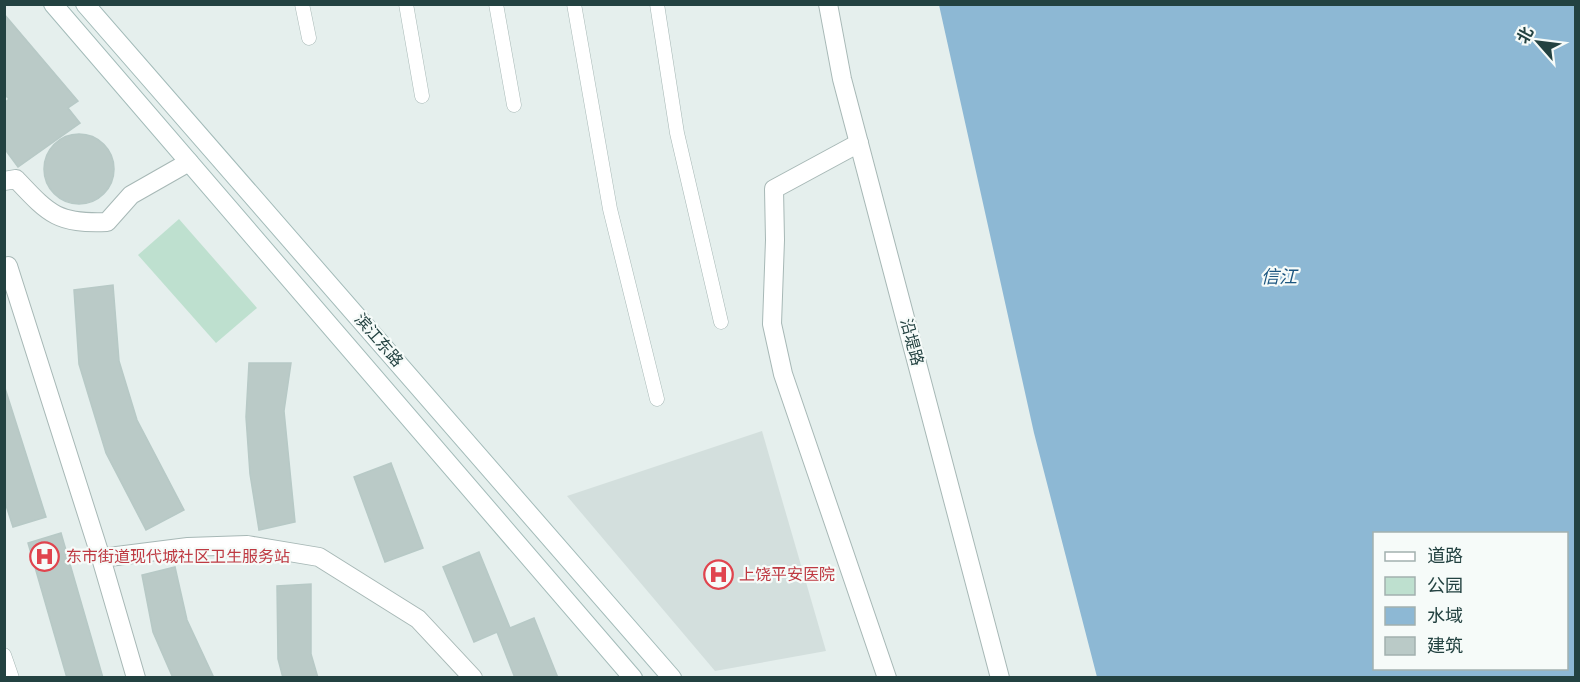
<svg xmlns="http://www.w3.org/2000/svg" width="1580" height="682" font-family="Figtree,'Noto Sans SC',sans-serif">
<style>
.built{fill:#d3dfdd}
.green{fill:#bee0cf}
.water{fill:#8db8d4;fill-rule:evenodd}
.building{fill:#bacac7;stroke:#b7c9c6;stroke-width:1.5}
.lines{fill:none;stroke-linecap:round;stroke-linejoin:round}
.lane-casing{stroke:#a7b8b6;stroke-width:15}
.street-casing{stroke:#a7b8b6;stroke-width:20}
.secondary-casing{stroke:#a3bbb9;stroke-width:20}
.lane{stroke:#fff;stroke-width:14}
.street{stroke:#fff;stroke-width:18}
.secondary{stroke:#fff;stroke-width:18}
.labels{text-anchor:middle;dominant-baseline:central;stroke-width:4.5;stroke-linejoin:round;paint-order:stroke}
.street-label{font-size:16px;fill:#234241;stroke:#f6fbf9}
.health-label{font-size:16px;fill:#be3a42;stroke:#f6fbf9;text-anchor:start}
.water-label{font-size:18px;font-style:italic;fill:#1b5680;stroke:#f6fbf9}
</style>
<rect width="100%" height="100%" fill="#e5efed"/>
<path class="built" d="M762,431L826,651L715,671L567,496Z"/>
<path class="green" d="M179,219L257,308L216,343L138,255Z"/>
<path class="water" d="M939,5H1575V677H1097L1034,433ZM1374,534H1566V668H1374Z"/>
<g class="building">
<path d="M4,14L78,101L68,108L80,123L18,167L4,148V103L9,99L4,94Z"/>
<circle cx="79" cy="169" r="35"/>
<path d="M113,285L119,361L137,420L184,510L146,530L106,453L79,364L74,290Z"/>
<path d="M249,363H291L284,411L295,522L259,530L250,474L246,417Z"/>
<path d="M4,385L46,517L13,527L4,499Z"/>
<path d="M391,463L423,548L385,562L354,477Z"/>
<path d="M61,533L103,678H67L28,543Z"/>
<path d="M479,552L510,628L534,618L558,678H515L497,632L474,642L443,567Z"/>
<path d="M175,567L187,620L214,678H173L153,632L142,575Z"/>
<path d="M311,584V654L318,678H283L278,659L277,586Z"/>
</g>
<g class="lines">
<defs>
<g id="lane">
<path d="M302,4L309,38"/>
<path d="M406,4L422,96"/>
<path d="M496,4L514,105"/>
<path d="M574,4L610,209L657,399"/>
<path d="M657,4L677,133L721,322"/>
<path d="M4,655L12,678"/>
</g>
<g id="street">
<path d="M828,4L842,79L1000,678"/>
<path d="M859,143L774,189L775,240L772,324L783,374L887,678"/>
<path d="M4,181L16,179C49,214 57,224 107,222L131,195L189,162"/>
<path d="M8,266L101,558"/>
<path d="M136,678L101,558L188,547L247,545L319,557L418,619L473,678"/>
</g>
<g id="secondary">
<path d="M53,4L633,678"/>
<path d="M85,4L672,678"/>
</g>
</defs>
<use href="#lane" class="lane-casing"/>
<use href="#street" class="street-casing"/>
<use href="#secondary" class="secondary-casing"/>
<use href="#lane" class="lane"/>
<use href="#street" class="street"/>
<use href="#secondary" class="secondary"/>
</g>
<defs>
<symbol id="hospital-ring" viewBox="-11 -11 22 22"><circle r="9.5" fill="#f6fbf9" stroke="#e0444e" stroke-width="1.5"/><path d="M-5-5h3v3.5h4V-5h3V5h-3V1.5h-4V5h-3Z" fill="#e0444e"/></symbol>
</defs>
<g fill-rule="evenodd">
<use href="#hospital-ring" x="28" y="540" width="33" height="33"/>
<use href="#hospital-ring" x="702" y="558" width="33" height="33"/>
</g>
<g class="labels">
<g class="street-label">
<text transform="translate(379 340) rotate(49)">滨江东路</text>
<text transform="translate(912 342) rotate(75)">沿堤路</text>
</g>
<g class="health-label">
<text x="66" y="556">东市街道现代城社区卫生服务站</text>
<text x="739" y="574">上饶平安医院</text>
</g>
<g class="water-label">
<text x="1279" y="277">信江</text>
</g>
</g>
<rect width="1580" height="682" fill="none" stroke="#234241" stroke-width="12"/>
<rect x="1373" y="532" width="195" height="138" fill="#f6fbf9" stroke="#a2b1af" stroke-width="1.5"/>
<rect x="1385" y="552" width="30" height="9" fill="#ffffff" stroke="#a2b1af" stroke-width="1.5"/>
<text x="1427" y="562" font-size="18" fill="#234241">道路</text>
<rect x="1385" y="577" width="30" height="18" fill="#bee0cf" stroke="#a2b1af" stroke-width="1.5"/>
<text x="1427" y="592" font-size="18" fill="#234241">公园</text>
<rect x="1385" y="607" width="30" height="18" fill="#8db8d4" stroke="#a2b1af" stroke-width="1.5"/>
<text x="1427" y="622" font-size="18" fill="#234241">水域</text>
<rect x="1385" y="637" width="30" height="18" fill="#bacac7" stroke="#a2b1af" stroke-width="1.5"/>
<text x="1427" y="652" font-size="18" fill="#234241">建筑</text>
<g transform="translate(1538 42) rotate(298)" stroke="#f6fbf9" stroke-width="4.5" paint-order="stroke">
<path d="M0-4.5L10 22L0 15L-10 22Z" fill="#234241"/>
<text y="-9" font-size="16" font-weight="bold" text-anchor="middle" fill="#234241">北</text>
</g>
</svg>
